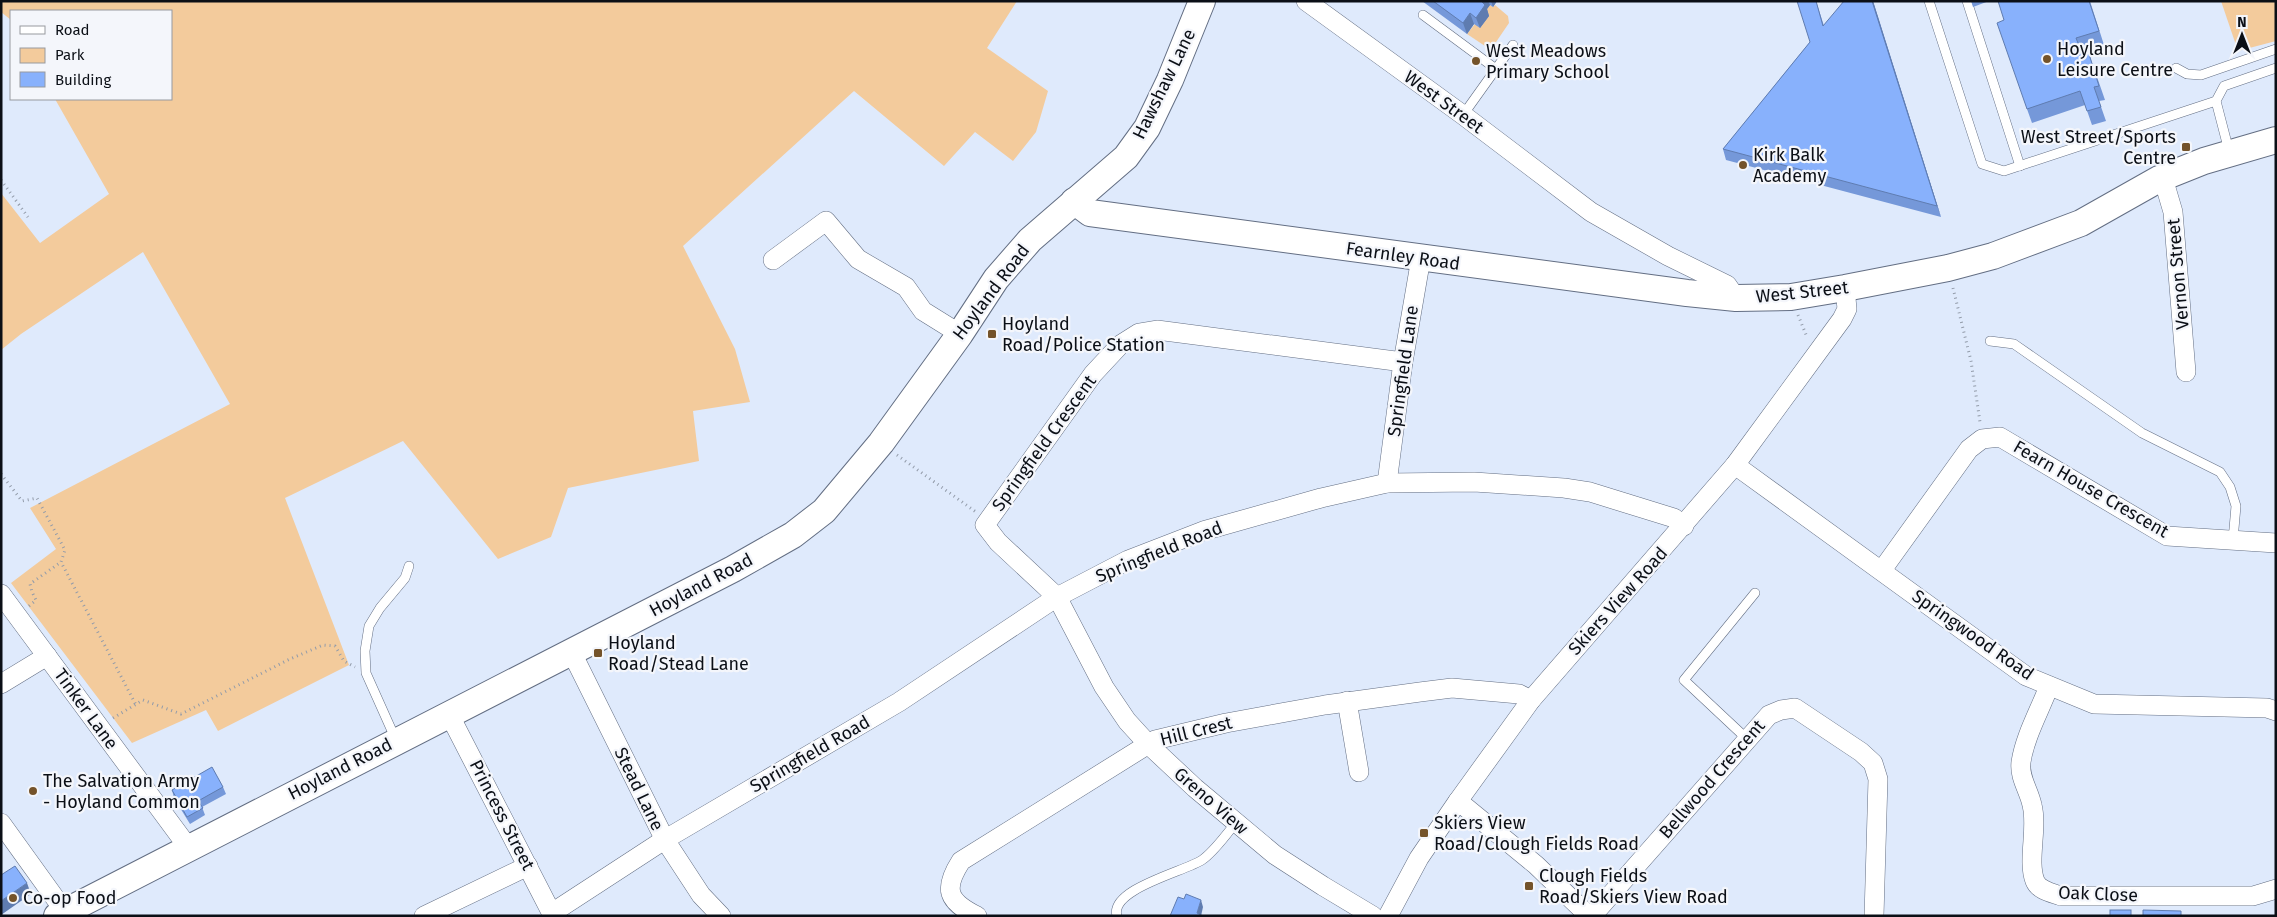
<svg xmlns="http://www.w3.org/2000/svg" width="2277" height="917" font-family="'Fira Sans',sans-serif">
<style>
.green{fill:#f3cb9c}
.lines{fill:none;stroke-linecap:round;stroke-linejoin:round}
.service-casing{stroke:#636e83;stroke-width:10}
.minor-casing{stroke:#636e83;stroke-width:20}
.secondary-casing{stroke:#636e83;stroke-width:28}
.path{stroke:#929ba9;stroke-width:3;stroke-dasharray:1 4;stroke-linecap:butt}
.service{stroke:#fff;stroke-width:9}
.minor{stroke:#fff;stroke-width:19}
.secondary{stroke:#fff;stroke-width:26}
.wall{fill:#7598d9}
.shaded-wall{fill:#5f7cb0}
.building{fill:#88b1fc;stroke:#5f7cb0}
.poi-dot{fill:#74532a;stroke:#f4f6fb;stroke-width:2}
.labels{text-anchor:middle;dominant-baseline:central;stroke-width:4.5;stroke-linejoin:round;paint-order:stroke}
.poi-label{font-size:18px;fill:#0b0f16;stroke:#f4f6fb;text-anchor:start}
.street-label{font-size:18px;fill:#0b0f16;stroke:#f4f6fb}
</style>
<rect width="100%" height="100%" fill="#dfeafc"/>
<g class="green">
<path d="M1,1H1017L987,48L1048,91L1036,132L1013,161L975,132L944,166L854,91L683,246L735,349L750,402L693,411L699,461L568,488L551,537L498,559L403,441L285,498L349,665L218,731L206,710L132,743L11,583L56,549L30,508L230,404L143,252L21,334L1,350V193L40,243L109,194L55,99H171V11H11V20L1,12Z"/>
<path d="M2221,1H2276V41L2238,51Z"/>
<path d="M1490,5L1493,7L1495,5L1508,16L1509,23L1494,45L1488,48L1467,34Z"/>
</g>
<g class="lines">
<defs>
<g id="service">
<path d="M1929,1L1982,164L2004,171L2216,101"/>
<path d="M1967,1L2020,166"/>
<path d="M1423,15L1496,69"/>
<path d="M2176,68L2187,74L2201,75L2276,49"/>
<path d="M1463,115L1513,45"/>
<path d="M2229,151L2216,101L2224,86L2276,68"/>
<path d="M1990,341L2014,344L2142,433L2220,472L2230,487L2236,506L2233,540"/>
<path d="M1747,739L1684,680L1755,593"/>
<path d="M396,740L366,673L365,651L369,626L380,608L405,578L409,566"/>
<path d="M1117,916C1109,889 1186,871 1202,860C1215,851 1226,834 1236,823"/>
</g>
<g id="minor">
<path d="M1306,1L1463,115L1591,212L1668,256L1727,285L1736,298"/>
<path d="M2163,178L2173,212L2186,372"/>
<path d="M773,260L826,221L858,259L906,287L923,311L960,334"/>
<path d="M1735,465L2026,676L2094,704L2267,708L2276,711"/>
<path d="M1387,483L1403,362L1421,258"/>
<path d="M1882,570L1969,449L1982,439L2000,437L2167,536L2276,543"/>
<path d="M1,594L188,847"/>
<path d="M572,653L665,840L701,895L721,916"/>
<path d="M1,684L47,656"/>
<path d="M2049,686C2040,710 2025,736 2021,762C2019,778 2029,790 2032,805C2038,828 2027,861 2035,881C2039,891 2053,893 2061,896H2253L2276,889"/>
<path d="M1347,701L1359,772"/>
<path d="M449,714L553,916"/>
<path d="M1458,801L1536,865L1589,916"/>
<path d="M1,823L68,916"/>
<path d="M552,913L664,840L899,702L1057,597L1128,560L1203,531L1321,498L1387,483L1474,482L1564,488L1590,492L1674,518L1684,526"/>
<path d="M424,916L528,866"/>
<path d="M977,916C947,901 943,889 961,861L1155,740L1226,723L1325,705L1420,692L1452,688L1519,694L1531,700"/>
<path d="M1373,916L1323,886L1275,855L1195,788L1148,744L1127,721L1104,687L1057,597L998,542L985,525L1093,374L1120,345L1139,333L1157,330L1403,362"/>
<path d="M1388,916L1419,858L1458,801L1531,700L1735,465L1842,319L1847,309L1845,288"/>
<path d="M1592,916L1769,715L1781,710L1795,708L1861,752L1873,763L1878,779L1874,916"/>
</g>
<g id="secondary">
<path d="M1074,201L1090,213L1687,293L1736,298L1791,297L1845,288L1948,268L1993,256L2081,223L2159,179L2204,161L2276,140"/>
<path d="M57,916L733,569L793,535L824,511L881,443L960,334L996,279L1030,240L1126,157L1147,128L1170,80L1202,1"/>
</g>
</defs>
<use href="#service" class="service-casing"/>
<use href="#minor" class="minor-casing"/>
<use href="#secondary" class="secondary-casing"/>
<g class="path">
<path d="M1,180L28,217"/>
<path d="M1953,288L1971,361L1980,422"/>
<path d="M1798,315L1807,337"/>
<path d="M897,455L976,512"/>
<path d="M1,474L22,501L37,498L65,550L61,562L136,705"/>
<path d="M29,606L36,600L32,592L30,584L61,562"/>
<path d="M113,718L143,700L181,714L290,659L323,645L335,646L344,661L355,667"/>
</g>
<use href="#service" class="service"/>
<use href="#minor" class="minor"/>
<use href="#secondary" class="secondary"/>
</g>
<g class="wall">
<path d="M1422,1H1497L1493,7L1490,5L1487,9L1489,16L1480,28L1474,24L1467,34Z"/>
<path d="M1816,1L1824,26L1873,1L1941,217L1726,160L1723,149L1810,42Z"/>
<path d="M1971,1H1989L1973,7Z"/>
<path d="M2090,1L2104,45L2082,52L2088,51L2105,100L2099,101L2106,121L2092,125L2085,105L2032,123L2027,109L2004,20Z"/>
<path d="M223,787L226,794L202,807L205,815L190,824L174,798L172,790Z"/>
</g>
<g class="shaded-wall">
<path d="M1481,1H1488L1490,5L1487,9L1489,16L1480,28L1476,18Z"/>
<path d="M1491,1H1497L1493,7Z"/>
<path d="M1872,1H1873L1941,217L1937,206Z"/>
<path d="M1470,13L1474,24L1467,34L1463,23Z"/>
<path d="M27,883L31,894L1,915V901Z"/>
<path d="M1201,900L1203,907L1201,916L1197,913Z"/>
</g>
<g class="building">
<path d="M1433,1H1481L1485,5L1476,18L1470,13L1463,23Z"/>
<path d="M1797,1H1816L1823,26L1844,1H1872L1937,206L1723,149L1810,42Z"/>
<path d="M1998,1H2089L2099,31L2076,38L2082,53L2088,51L2099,86L2094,87L2101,107L2087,111L2080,91L2027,109L1997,23L2004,20Z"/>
<path d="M212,767L223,787L198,801L203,808L187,817L172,790Z"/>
<path d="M15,866L27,883L1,901V875Z"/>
<path d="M1186,894L1201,900L1197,913L1203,916H1170L1178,897L1184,899Z"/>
<rect x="2110" y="910" width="21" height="6"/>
<path d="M2143,910L2181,911V916H2143Z"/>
</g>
<g class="poi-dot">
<circle cx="2047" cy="59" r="5"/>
<circle cx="1476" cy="61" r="5"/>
<rect x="2181" y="142" width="10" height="10" rx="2.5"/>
<circle cx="1743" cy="165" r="5"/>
<rect x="987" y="329" width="10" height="10" rx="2.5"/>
<rect x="593" y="648" width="10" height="10" rx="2.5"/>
<circle cx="33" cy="791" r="5"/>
<rect x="1419" y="828" width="10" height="10" rx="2.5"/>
<rect x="1524" y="881" width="10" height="10" rx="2.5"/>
<circle cx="13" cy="898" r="5"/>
</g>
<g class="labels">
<g class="poi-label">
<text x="2057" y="49">Hoyland<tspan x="2057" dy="21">Leisure Centre</tspan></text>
<text x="1486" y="51">West Meadows<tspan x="1486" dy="21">Primary School</tspan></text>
<text x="2176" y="137" text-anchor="end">West Street/Sports<tspan x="2176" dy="21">Centre</tspan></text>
<text x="1753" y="155">Kirk Balk<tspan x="1753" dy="21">Academy</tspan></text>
<text x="1002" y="324">Hoyland<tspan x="1002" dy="21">Road/Police Station</tspan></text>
<text x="608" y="643">Hoyland<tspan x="608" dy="21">Road/Stead Lane</tspan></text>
<text x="43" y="781">The Salvation Army<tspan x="43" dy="21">- Hoyland Common</tspan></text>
<text x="1434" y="823">Skiers View<tspan x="1434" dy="21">Road/Clough Fields Road</tspan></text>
<text x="1539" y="876">Clough Fields<tspan x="1539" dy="21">Road/Skiers View Road</tspan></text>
<text x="23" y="898">Co-op Food</text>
</g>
<g class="street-label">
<text transform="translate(1164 84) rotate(-64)">Hawshaw Lane</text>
<text transform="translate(1444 102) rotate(36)">West Street</text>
<text transform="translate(1403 256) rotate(8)">Fearnley Road</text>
<text transform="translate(2178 274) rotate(-95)">Vernon Street</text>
<text transform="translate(991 292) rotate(-53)">Hoyland Road</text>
<text transform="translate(1802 292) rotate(-6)">West Street</text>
<text transform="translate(1403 371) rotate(-82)">Springfield Lane</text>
<text transform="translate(1044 443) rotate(-54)">Springfield Crescent</text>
<text transform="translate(2091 489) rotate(30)">Fearn House Crescent</text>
<text transform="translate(1159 552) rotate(-22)">Springfield Road</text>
<text transform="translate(701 585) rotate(-28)">Hoyland Road</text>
<text transform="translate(1618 601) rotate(-48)">Skiers View Road</text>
<text transform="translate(1973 635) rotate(35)">Springwood Road</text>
<text transform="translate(86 709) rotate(54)">Tinker Lane</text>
<text transform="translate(1196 731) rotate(-14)">Hill Crest</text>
<text transform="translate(810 754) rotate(-30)">Springfield Road</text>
<text transform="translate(340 769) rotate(-27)">Hoyland Road</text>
<text transform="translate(1712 779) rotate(-49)">Bellwood Crescent</text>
<text transform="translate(639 789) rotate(64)">Stead Lane</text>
<text transform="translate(1211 801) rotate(41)">Greno View</text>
<text transform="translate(502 815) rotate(63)">Princess Street</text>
<text transform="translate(2098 894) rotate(2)">Oak Close</text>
</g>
</g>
<rect width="2277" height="917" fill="none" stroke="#0b0f16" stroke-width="5"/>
<rect x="10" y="10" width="162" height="90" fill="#f4f6fb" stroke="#979a9f"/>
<rect x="20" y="26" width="25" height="8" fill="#ffffff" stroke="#979a9f"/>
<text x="55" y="35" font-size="15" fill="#0b0f16">Road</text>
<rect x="20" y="48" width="25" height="15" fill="#f3cb9c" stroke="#979a9f"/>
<text x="55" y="60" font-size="15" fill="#0b0f16">Park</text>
<rect x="20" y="72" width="25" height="15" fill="#88b1fc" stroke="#979a9f"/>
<text x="55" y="85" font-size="15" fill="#0b0f16">Building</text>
<g transform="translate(2242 35)" stroke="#f4f6fb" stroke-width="4" paint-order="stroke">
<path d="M0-4L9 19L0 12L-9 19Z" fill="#0b0f16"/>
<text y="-8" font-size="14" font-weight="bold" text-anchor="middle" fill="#0b0f16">N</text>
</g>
</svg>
